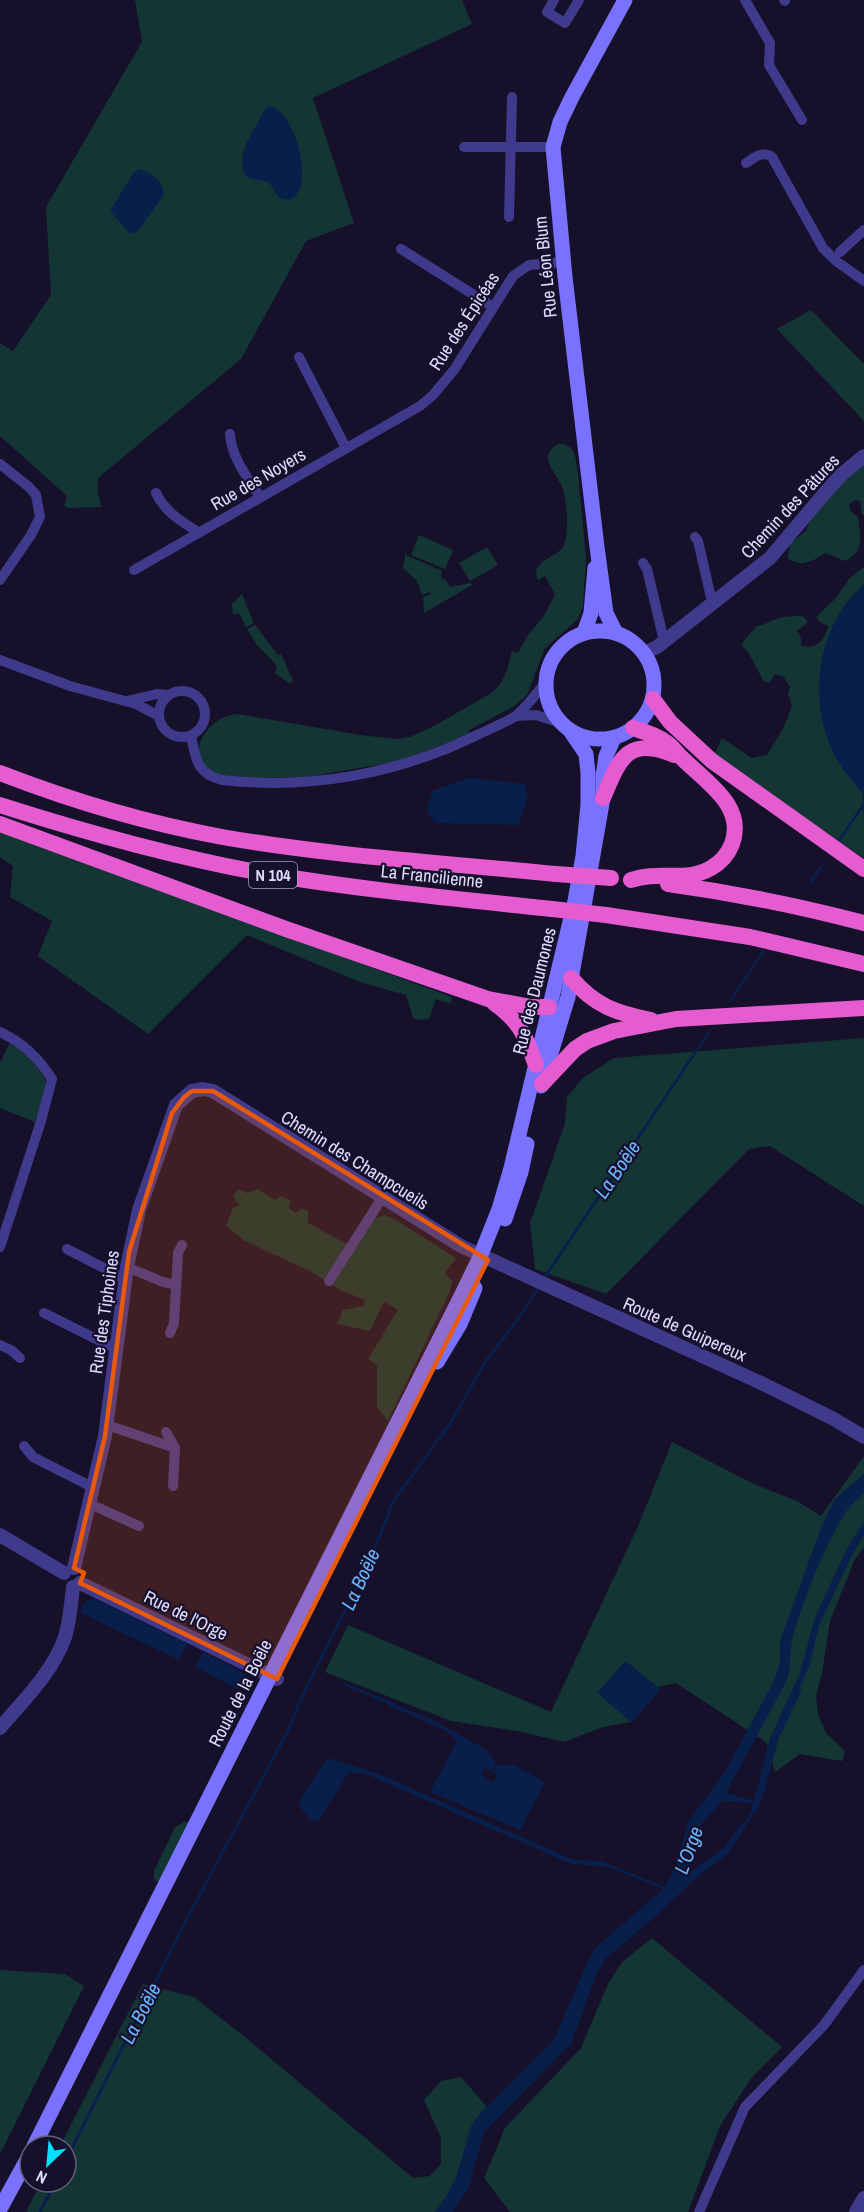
<svg xmlns="http://www.w3.org/2000/svg" width="864" height="2212" font-family="'Archivo Narrow',sans-serif">
<style>
.green{fill:#133635}
.water{fill:#091f4b}
.lines{fill:none;stroke-linecap:round;stroke-linejoin:round}
.stream{stroke:#091f4b;stroke-width:3}
.minor{stroke:#403a8c;stroke-width:10}
.tertiary{stroke:#403a8c;stroke-width:14}
.secondary{stroke:#7972ff;stroke-width:15}
.trunk{stroke:#e45cd0;stroke-width:16}
.trunk-bridge{stroke:#e45cd0;stroke-width:16}
.marked{fill:#e8590c;fill-opacity:0.2;stroke:#e8590c;stroke-width:4.5;stroke-linejoin:round}
.labels{text-anchor:middle;dominant-baseline:central;stroke-width:4.5;stroke-linejoin:round;paint-order:stroke}
.shield{fill:#16102b;stroke:#a39ebf;stroke-width:1.5}
.shield-label{font-size:16px;font-weight:bold;fill:#e0dbff}
.street-label{font-size:18px;fill:#e0dbff;stroke:#16102b}
.water-label{font-size:20px;font-style:italic;fill:#69b5ff;stroke:#16102b}
</style>
<rect width="100%" height="100%" fill="#16102b"/>
<g class="green">
<path d="M135,0H462L472,24L313,98L354,223L306,241L241,359L98,478V493L101,507L68,508L64,505L67,496L0,436V343L13,351L51,295L46,207L142,42Z"/>
<path d="M811,310L864,364V421L777,329Z"/>
<path d="M558,444H564L571,448L575,455L578,474L586,558L583,606L578,619L545,648L527,695L513,707L469,730V733L450,742L395,762L307,777L250,778L215,774C181,756 207,716 238,714L360,735L397,739L410,737L434,726L493,692C505,681 508,667 512,651L518,653L528,635L544,616L555,594L545,576L538,580C529,561 555,559 563,547C567,539 567,528 567,519C567,509 565,497 562,487C556,472 536,456 558,444Z"/>
<path d="M864,462V515H862L860,501L855,500L849,504L851,511L858,517C861,538 864,552 845,561L825,553C815,561 798,568 788,558L790,544L806,531L815,508Z"/>
<path d="M419,535L453,550L445,569L411,555Z"/>
<path d="M487,547L498,565L470,581L459,563Z"/>
<path d="M406,549V555L442,571L441,578L446,580L450,587L471,583L472,585L424,613L423,597L431,594L430,592L422,595L417,581L403,568Z"/>
<path d="M864,567V584C857,591 849,599 843,608C814,652 812,710 836,757C842,771 858,780 863,794C864,801 864,847 864,858L714,755L722,738L752,758L767,755C777,738 787,725 792,705L788,695L790,687L783,676L775,674L770,682H764L748,652L742,646L744,640L757,626C765,625 769,621 777,619C785,616 794,616 803,616L808,622L797,631L801,638V645C815,651 826,640 828,626L820,622L816,617L835,599L850,578Z"/>
<path d="M242,594L254,623L246,627L239,613L233,615L232,604Z"/>
<path d="M255,625L278,655L281,654L293,680L290,684L275,673L277,666L257,645L247,629Z"/>
<path d="M0,831L452,997L451,1004L436,999L429,1019L420,1020L413,1018L406,995L360,982L247,935L148,1034L38,956L52,921L10,897L13,866L0,857Z"/>
<path d="M864,1038V1206L770,1146L749,1149L606,1294L535,1269L530,1223L565,1124L567,1097L583,1078L614,1058Z"/>
<path d="M10,1043C25,1051 40,1067 46,1082L44,1095L35,1122L0,1108V1063Z"/>
<path d="M238,1189L247,1193L258,1189L275,1200L281,1196L291,1201L289,1208L295,1213L302,1208L308,1211V1223L347,1244L376,1218L384,1215L396,1220L456,1258L445,1273L452,1281L449,1293L388,1421L377,1407V1365L368,1359L398,1310L384,1302L370,1331L337,1324L343,1310L363,1306L365,1300L340,1290L312,1272L245,1241L226,1226L233,1208L240,1205L233,1197Z"/>
<path d="M672,1442L754,1484L797,1501L821,1516L864,1456V1547L855,1559L830,1621L822,1673L816,1696L818,1714L826,1733L845,1751L842,1761L800,1754L775,1772L766,1742L676,1683L658,1687L625,1661L598,1693L631,1722L603,1727L564,1742L517,1731L451,1721L325,1672L348,1625L551,1712L639,1524Z"/>
<path d="M184,1822H189L162,1882L154,1880V1871L175,1827Z"/>
<path d="M652,1938L782,2047L752,2077L720,2126L688,2212H510L484,2178L505,2128L581,2048L608,1984L622,1962Z"/>
<path d="M0,1970L65,1974L84,1986L0,2154Z"/>
<path d="M143,1984L194,1997L245,2037L413,2178L430,2176L441,2164V2138L424,2100L441,2081L461,2077L487,2107C470,2123 469,2134 463,2157C458,2176 448,2197 435,2212H26L41,2182H66V2146H60Z"/>
</g>
<g class="water">
<path d="M269,106C294,108 317,187 290,200L279,198C265,176 273,184 249,178C234,166 247,139 256,126C261,118 261,112 269,106Z"/>
<path d="M140,169C152,173 165,182 163,196L137,232L130,234L110,211L134,172Z"/>
<path d="M864,584V795C854,783 843,771 836,758C811,712 814,651 843,608C849,599 857,592 864,584Z"/>
<path d="M470,778L525,784L527,799L518,825L436,823L426,812L432,791Z"/>
<path d="M864,1474V1493C859,1499 853,1503 848,1509C827,1539 803,1601 793,1636C789,1651 792,1666 786,1682L726,1793L754,1801L770,1738L800,1673L814,1620L846,1550L864,1522V1535L852,1555L819,1626L810,1664L780,1734L762,1800L755,1811L751,1808L753,1803L723,1801L701,1824L689,1867L688,1870L690,1872L724,1848L742,1823L746,1826L728,1854L696,1878L654,1918L606,1958L596,1975L571,2044L489,2127L483,2136L468,2189L453,2212H435L446,2197L456,2177L471,2126L482,2112L553,2041L593,1950L663,1889L608,1867L571,1864L364,1773H348L330,1803L324,1800L329,1804L319,1821L310,1820L298,1804L322,1765L328,1758L379,1774L574,1860L602,1861L665,1887L674,1870L688,1822L723,1775L774,1681L780,1661V1641L822,1525L835,1499Z"/>
<path d="M93,1598L188,1644L179,1660L83,1614L81,1612L82,1605Z"/>
<path d="M203,1652L245,1674L247,1679L245,1686L238,1689L195,1667Z"/>
<path d="M625,1661L658,1687L659,1691L634,1720L631,1722L598,1693Z"/>
<path d="M343,1682L431,1719L487,1750L496,1764L492,1771L484,1768L481,1775L492,1783L498,1775L493,1772L497,1764L502,1766L512,1764L545,1782L520,1830L430,1792L457,1741L448,1732L342,1684Z"/>
</g>
<g class="lines">
<g class="stream">
<path d="M838,842L864,804"/>
<path d="M811,882L821,867"/>
<path d="M731,1000L763,952"/>
<path d="M543,1280L709,1032"/>
<path d="M780,1733L800,1690"/>
<path d="M743,1827L756,1807"/>
<path d="M66,2160L192,1909L287,1733L300,1701L371,1558L393,1502L451,1422L486,1361L515,1323L540,1286"/>
<path d="M40,2212L55,2182"/>
</g>
<g class="minor">
<path d="M554,0L547,12L565,23L579,0"/>
<path d="M745,0L770,43L769,65L802,120"/>
<path d="M784,0L785,1"/>
<path d="M464,147H553"/>
<path d="M746,163C754,158 762,150 772,157L823,248L836,261L864,281"/>
<path d="M509,217L512,97"/>
<path d="M401,249L493,307"/>
<path d="M840,252L864,230"/>
<path d="M299,357L346,448"/>
<path d="M230,434C231,457 248,478 260,497"/>
<path d="M0,464L29,487L36,495L40,517L31,535L0,580"/>
<path d="M156,493C165,512 181,521 198,532"/>
<path d="M695,537L698,541L712,602"/>
<path d="M643,563L647,569L664,641"/>
<path d="M134,570L420,406L433,395L454,370L513,276L529,265L564,262"/>
<path d="M0,660L70,686L136,704L159,716"/>
<circle cx="182" cy="714" r="23"/>
<path d="M127,701L157,694L168,695"/>
<path d="M516,716L536,715L561,723"/>
<path d="M191,736C196,759 196,773 222,780C309,790 398,774 477,735C489,729 503,724 514,717C526,709 536,693 545,683"/>
<path d="M0,1032C23,1043 38,1057 52,1079L41,1121L0,1247"/>
<path d="M67,1249L125,1279"/>
<path d="M127,1267L163,1282L176,1285"/>
<path d="M329,1281L382,1198"/>
<path d="M44,1313L116,1349"/>
<path d="M170,1333L174,1323L178,1253L182,1245"/>
<path d="M0,1345L11,1350L20,1358"/>
<path d="M107,1425L175,1448L173,1486"/>
<path d="M166,1432L175,1448"/>
<path d="M24,1446L33,1457L94,1488"/>
<path d="M90,1504L139,1526"/>
<path d="M699,2212L745,2107L824,2025L864,1970"/>
</g>
<g class="tertiary">
<path d="M644,653L657,647L770,558L823,495L841,475L864,456"/>
<path d="M0,1535L64,1573"/>
<path d="M74,1568L105,1436L127,1267L139,1210L176,1105L192,1091L203,1089L213,1091L461,1246L759,1382L832,1418L864,1437"/>
<path d="M80,1583L277,1679"/>
<path d="M0,1728C23,1701 53,1672 65,1637C70,1621 71,1603 73,1587"/>
<path d="M856,2212L864,2198"/>
</g>
<g class="secondary">
<circle cx="600" cy="685" r="54"/>
<path d="M584,633L591,613L595,568"/>
<path d="M616,633L606,613L597,547L565,277L553,147L560,122L572,97L625,0"/>
<path d="M541,1086L568,997L603,798V776L606,756L614,738"/>
<path d="M505,1219L521,1172L527,1144"/>
<path d="M437,1362L460,1324L475,1288"/>
<path d="M34,2146L462,1294L480,1257L499,1209L511,1168L575,901L583,856L588,805V773L586,754L571,732"/>
<path d="M0,2209L30,2154"/>
</g>
<g class="trunk">
<path d="M653,699L670,722L712,761L864,869"/>
<path d="M0,773C72,801 146,823 222,837C332,856 445,863 556,874"/>
<path d="M603,798C619,760 627,735 674,755"/>
<path d="M0,805C88,833 177,858 268,874C362,890 457,899 552,909"/>
<path d="M0,824L286,929L488,999L531,1007H549"/>
<path d="M631,880C659,870 686,883 711,868C720,863 728,854 732,844C746,806 706,782 683,759C677,754 673,747 667,743C657,735 645,732 633,728"/>
<path d="M668,884C735,893 799,906 864,923"/>
<path d="M606,915L750,937L864,964"/>
<path d="M571,978C595,1006 616,1013 651,1020"/>
<path d="M494,1003C521,1022 525,1036 536,1065"/>
<path d="M542,1084L575,1049L587,1041L614,1031L676,1019L864,1008"/>
</g>
<g class="trunk-bridge">
<path d="M556,874L611,878"/>
<path d="M552,909L606,915"/>
</g>
</g>
<path class="marked" d="M192,1091H213L488,1260L277,1679L80,1583L84,1573L74,1568L105,1436L129,1252L172,1113L184,1097Z"/>
<g class="labels">
<rect class="shield" x="249" y="862" width="48" height="26" rx="4.5"/>
<g class="shield-label">
<text x="273" y="875">N 104</text>
</g>
<g class="street-label">
<text transform="translate(545 267) rotate(-96)">Rue Léon Blum</text>
<text transform="translate(464 321) rotate(-57)">Rue des Épicéas</text>
<text transform="translate(258 479) rotate(-30)">Rue des Noyers</text>
<text transform="translate(790 506) rotate(-47)">Chemin des Pâtures</text>
<text transform="translate(432 876) rotate(6)">La Francilienne</text>
<text transform="translate(534 991) rotate(-76)">Rue des Daumones</text>
<text transform="translate(355 1160) rotate(32)">Chemin des Champcueils</text>
<text transform="translate(104 1312) rotate(-82)">Rue des Tiphoines</text>
<text transform="translate(685 1329) rotate(24)">Route de Guipereux</text>
<text transform="translate(186 1615) rotate(26)">Rue de l'Orge</text>
<text transform="translate(240 1693) rotate(-63)">Route de la Boële</text>
</g>
<g class="water-label">
<text transform="translate(617 1169) rotate(-56)">La Boële</text>
<text transform="translate(360 1579) rotate(-65)">La Boële</text>
<text transform="translate(688 1850) rotate(-70)">L'Orge</text>
<text transform="translate(140 2013) rotate(-63)">La Boële</text>
</g>
</g>
<g transform="translate(48 2164) rotate(206)"><circle r="28" fill="#16102b" stroke="#676180" stroke-width="1.5"/>
<path d="M0-4.5L10 22L0 15L-10 22Z" fill="#07dfff"/>
<text y="-9" font-size="16" font-weight="bold" text-anchor="middle" fill="#e0dbff">N</text>
</g>
</svg>
